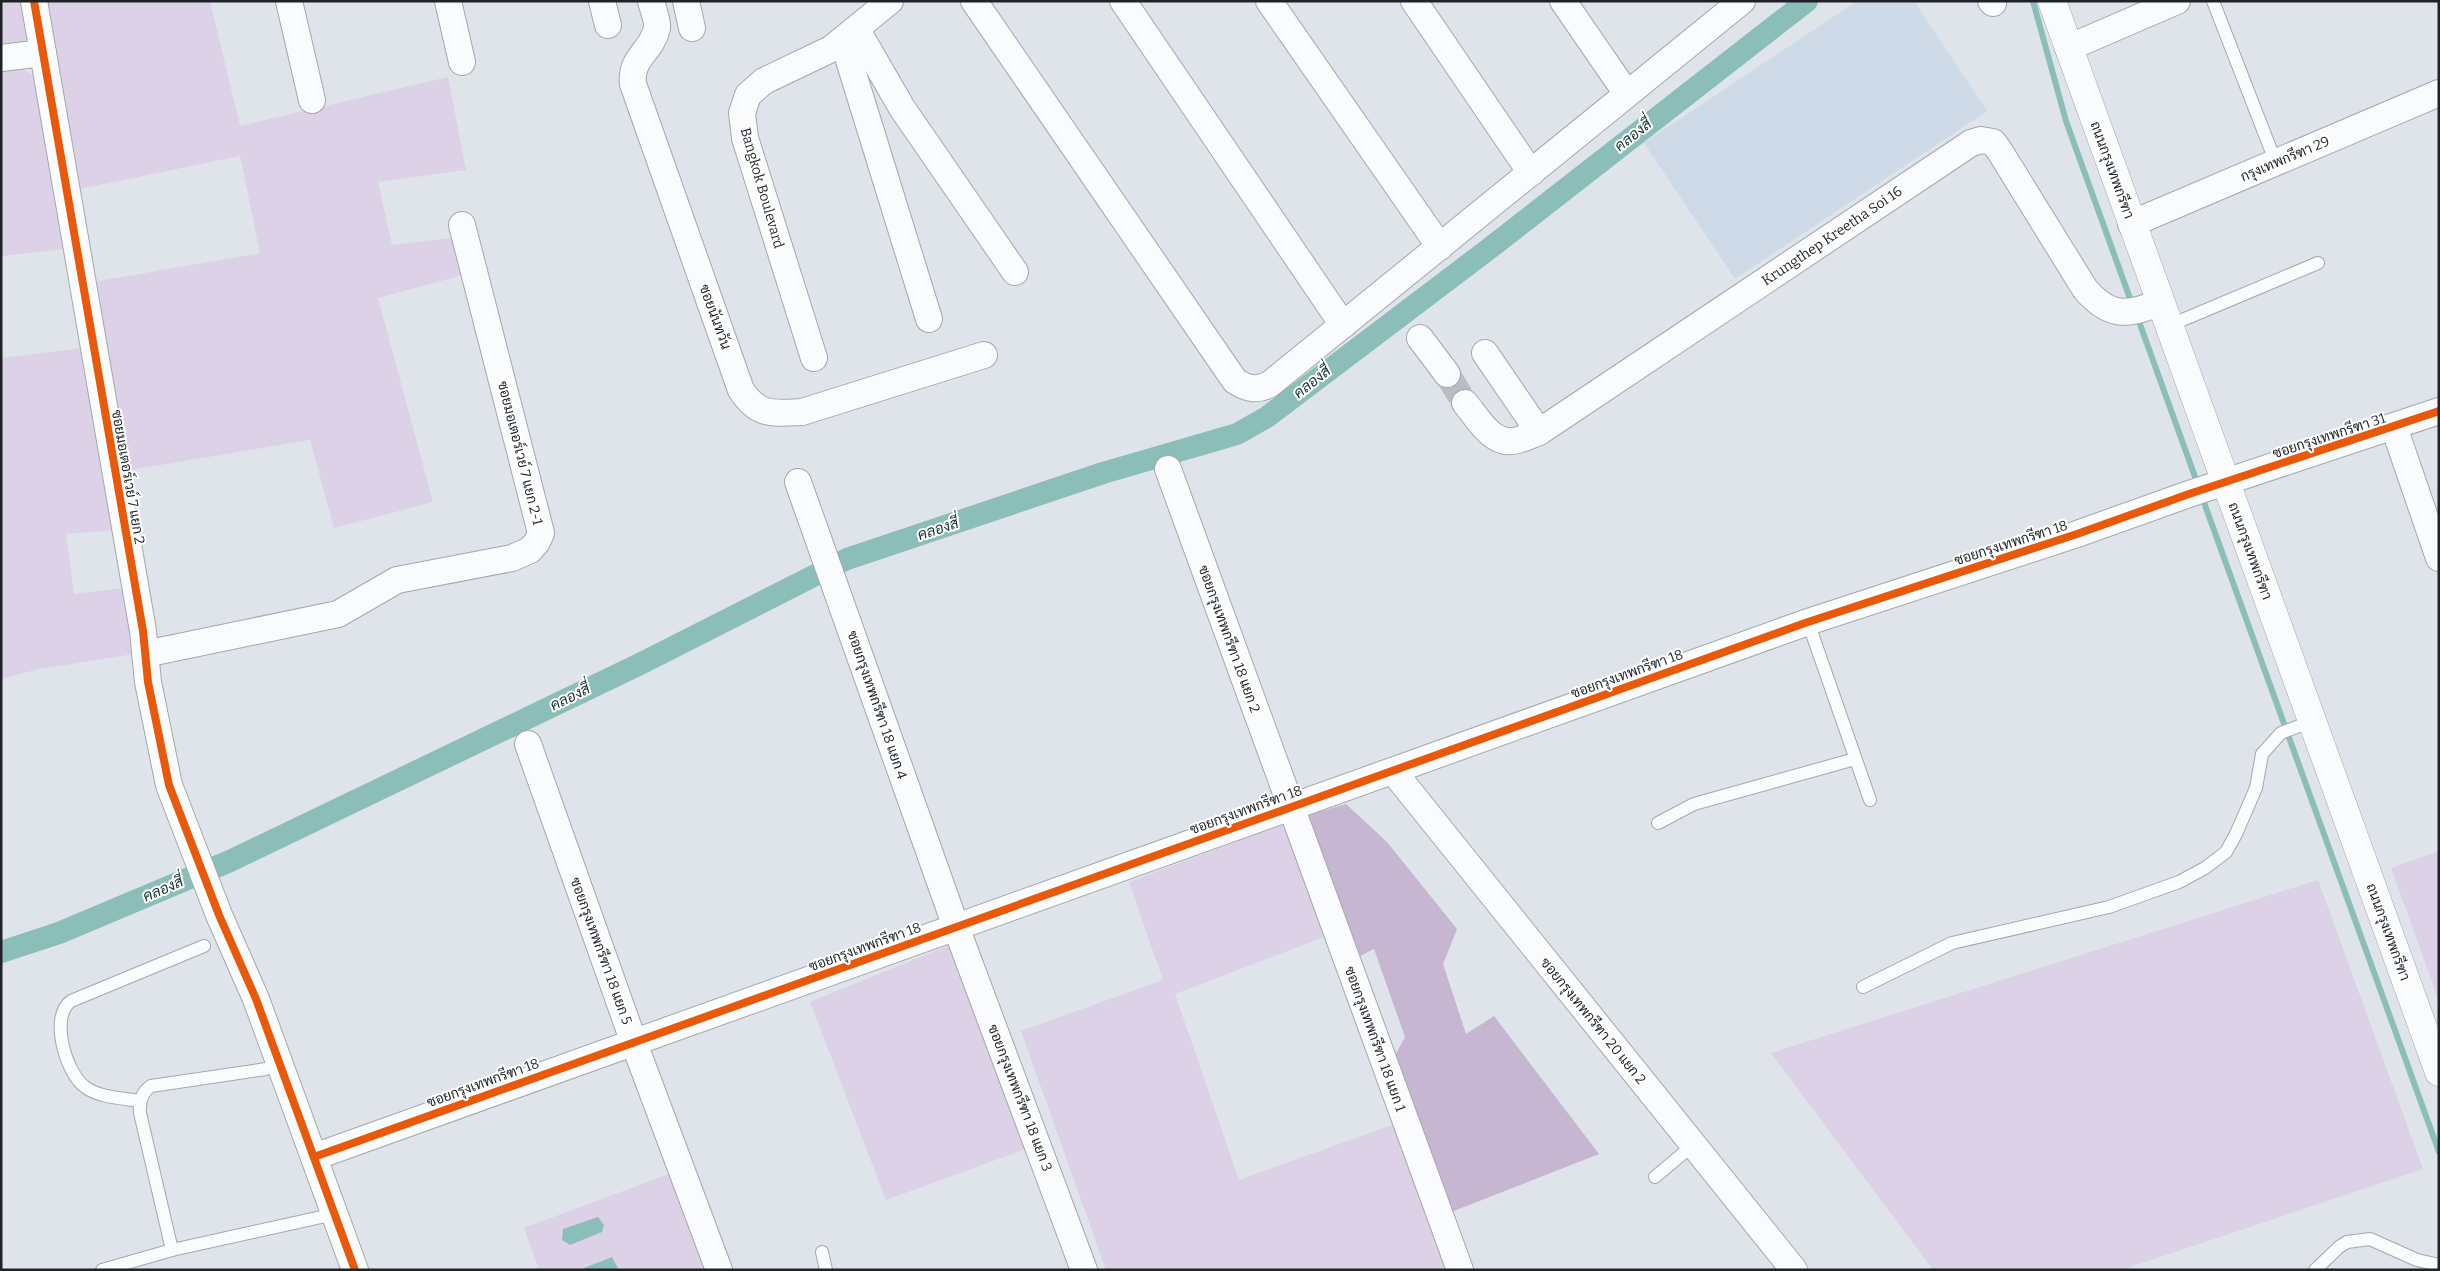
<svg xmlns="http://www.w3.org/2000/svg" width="2440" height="1271" font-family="Bitter,Sarabun,serif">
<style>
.built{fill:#cedae7}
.green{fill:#dcd1e6}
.forest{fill:#c6b6d1}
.water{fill:#8bbeb8}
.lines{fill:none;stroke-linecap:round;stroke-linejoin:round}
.stream{stroke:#8bbeb8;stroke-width:6}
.canal{stroke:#8bbeb8;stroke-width:22}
.street-tunnel{stroke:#b8bdc3;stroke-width:26;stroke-dasharray:26 13;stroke-linecap:butt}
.lane-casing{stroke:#a3a8ad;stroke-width:14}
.street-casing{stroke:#a3a8ad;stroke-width:28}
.secondary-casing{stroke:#a3a8ad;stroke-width:29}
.lane{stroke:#fafbfc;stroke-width:12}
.street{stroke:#fafbfc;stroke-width:26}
.secondary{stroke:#fafbfc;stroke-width:28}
.cycleway-casing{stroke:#fff;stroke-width:11}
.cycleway{stroke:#e8590c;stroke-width:8}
.labels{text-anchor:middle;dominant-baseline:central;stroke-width:4;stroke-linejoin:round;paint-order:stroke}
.street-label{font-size:14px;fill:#1f2328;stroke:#fff}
.water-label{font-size:15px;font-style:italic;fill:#133631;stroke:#fff}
</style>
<rect width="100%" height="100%" fill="#dee4ea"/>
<path class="built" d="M1857,1H1914L1987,111L1735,279L1644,143Z"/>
<g class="green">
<path d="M1,1H24L32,45L1,48Z"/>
<path d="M44,1H210L240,126L448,77L466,170L378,182L392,245L452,238L463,275L378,298L433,502L334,528L310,440L124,471L93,282L260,253L240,156L79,189Z"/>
<path d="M22,68L37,79L65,249L1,256V71Z"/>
<path d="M83,348L117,530L66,534L74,594L123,588L134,654L39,669L1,679V358Z"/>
<path d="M1286,823L1324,937L1175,994L1239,1180L1395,1124L1452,1270H1106L1021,1031L1163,980L1129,882Z"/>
<path d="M2439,851V1001L2391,868Z"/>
<path d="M2318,880L2423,1169L2121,1270H1933L1771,1053Z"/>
<path d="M952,944L1031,1147L886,1200L810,1002Z"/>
<path d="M677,1171L711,1266L700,1270H619L612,1257L579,1270H539L524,1228Z"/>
</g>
<path class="forest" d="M1346,804L1387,842L1457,929L1443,964L1466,1034L1494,1016L1599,1154L1446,1214L1391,1063L1405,1037L1374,949L1354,959L1301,817Z"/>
<g class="water">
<path d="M598,1217L604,1225L602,1232L570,1245L562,1240L563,1229Z"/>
<path d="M612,1257L619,1270H579Z"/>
</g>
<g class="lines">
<g class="stream">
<path d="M2033,1L2066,121L2132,304"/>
<path d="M2137,316L2198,485"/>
<path d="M2202,497L2439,1152"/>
</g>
<path class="canal" d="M1,952L59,933L230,861L640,664L847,559L1103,473L1237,434L1267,417L1490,248L1807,1"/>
<path class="street-tunnel" d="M1447,374L1465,403"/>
<defs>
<g id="lane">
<path d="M2213,1L2276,163"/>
<path d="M2168,326L2318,263"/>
<path d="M1808,622L1870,800"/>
<path d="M1658,823L1694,804L1855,759"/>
<path d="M1863,987L1952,943L2109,907L2179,882L2205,868L2226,852L2236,834L2256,788L2262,754L2281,733L2312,721"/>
<path d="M140,1101C123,1098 100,1098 85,1087C66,1073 49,1017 71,1001L204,946"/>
<path d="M1655,1177L1693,1145"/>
<path d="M172,1250L140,1113C139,1102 142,1092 151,1086L266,1069L278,1063"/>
<path d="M822,1252L826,1270"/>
<path d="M102,1270L172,1250L335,1214"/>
<path d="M2315,1270L2339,1247L2347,1242L2370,1239L2417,1260L2439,1265"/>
</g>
<g id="street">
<path d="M34,1L143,631L148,682L169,785L219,915L256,999L355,1270"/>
<path d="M289,1L312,100"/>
<path d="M448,1L462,62"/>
<path d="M602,1L608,25"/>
<path d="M651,1C653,9 658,21 657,28C652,52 630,57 633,84L741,390C759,417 773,413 802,412L984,355"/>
<path d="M686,1L692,28"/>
<path d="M974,1L1235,381C1248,389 1256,391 1270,384L1742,1"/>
<path d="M1123,1L1343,325"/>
<path d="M1269,1L1440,247"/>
<path d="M1414,1L1531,173"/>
<path d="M1563,1L1627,94"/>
<path d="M1991,1L1993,3"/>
<path d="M857,30L902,108L1015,272"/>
<path d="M843,41L929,319"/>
<path d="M2068,48L2177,1"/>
<path d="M1,58L43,53"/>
<path d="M2131,224L2439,93"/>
<path d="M1420,338L1447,374"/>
<path d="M1485,353L1539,432L1971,143L1981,140L1993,142L1999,150L2085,289C2109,317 2126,316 2159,303"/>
<path d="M814,358L745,138L742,113L748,95L764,81L831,49L890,1"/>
<path d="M1465,403C1477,417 1491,444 1513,441C1521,440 1531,435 1539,432"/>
<path d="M2394,427L2439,558"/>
<path d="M1168,469L1460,1270"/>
<path d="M798,482L956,927L1084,1270"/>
<path d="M145,654L338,614L397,580L512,558L530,550L537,542L541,533L462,225"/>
<path d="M528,744L634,1043L719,1270"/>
<path d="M1393,771L1794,1270"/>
<path d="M314,1157L1808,622L2077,534L2189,494L2439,411"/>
</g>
<path id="secondary" d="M2052,1L2439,1072"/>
</defs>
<use href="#lane" class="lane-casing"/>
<use href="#street" class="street-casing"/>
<use href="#secondary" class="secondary-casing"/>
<use href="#lane" class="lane"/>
<use href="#street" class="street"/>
<use href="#secondary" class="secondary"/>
<defs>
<g id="cycleway">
<path d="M34,1L143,631L148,682L169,785L219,915L256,999L355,1270"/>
<path d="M314,1157L1808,622L2077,534L2189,494L2439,411"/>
</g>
</defs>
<use href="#cycleway" class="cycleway-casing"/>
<use href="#cycleway" class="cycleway"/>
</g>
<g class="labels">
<g class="street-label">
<text transform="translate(2285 159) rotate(-23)">กรุงเทพกรีฑา 29</text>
<text transform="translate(2112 170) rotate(70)">ถนนกรุงเทพกรีฑา</text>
<text transform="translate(762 188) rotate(74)">Bangkok Boulevard</text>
<text transform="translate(1832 236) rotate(-34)">Krungthep Kreetha Soi 16</text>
<text transform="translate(715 317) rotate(70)">ซอยนันทวัน</text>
<text transform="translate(2329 436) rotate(-18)">ซอยกรุงเทพกรีฑา 31</text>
<text transform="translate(520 453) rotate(76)">ซอยมอเตอร์เวย์ 7 แยก 2-1</text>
<text transform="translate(128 477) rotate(80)">ซอยมอเตอร์เวย์ 7 แยก 2</text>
<text transform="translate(2011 543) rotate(-18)">ซอยกรุงเทพกรีฑา 18</text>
<text transform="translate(2250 551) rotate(70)">ถนนกรุงเทพกรีฑา</text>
<text transform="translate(1229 639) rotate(70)">ซอยกรุงเทพกรีฑา 18 แยก 2</text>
<text transform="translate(1627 674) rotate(-20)">ซอยกรุงเทพกรีฑา 18</text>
<text transform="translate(877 705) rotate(71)">ซอยกรุงเทพกรีฑา 18 แยก 4</text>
<text transform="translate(1246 810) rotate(-20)">ซอยกรุงเทพกรีฑา 18</text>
<text transform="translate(2388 932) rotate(70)">ถนนกรุงเทพกรีฑา</text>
<text transform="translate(865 947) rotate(-20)">ซอยกรุงเทพกรีฑา 18</text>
<text transform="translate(601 951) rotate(70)">ซอยกรุงเทพกรีฑา 18 แยก 5</text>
<text transform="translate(1593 1021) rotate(51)">ซอยกรุงเทพกรีฑา 20 แยก 2</text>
<text transform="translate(1375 1039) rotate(70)">ซอยกรุงเทพกรีฑา 18 แยก 1</text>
<text transform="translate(483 1083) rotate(-20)">ซอยกรุงเทพกรีฑา 18</text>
<text transform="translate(1020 1098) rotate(69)">ซอยกรุงเทพกรีฑา 18 แยก 3</text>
</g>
<g class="water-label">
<text transform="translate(1633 135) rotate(-38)">คลองสี่</text>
<text transform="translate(1312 382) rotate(-38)">คลองสี่</text>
<text transform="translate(938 529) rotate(-18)">คลองสี่</text>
<text transform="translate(570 697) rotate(-26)">คลองสี่</text>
<text transform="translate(163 889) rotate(-23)">คลองสี่</text>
</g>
</g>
<rect width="2440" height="1271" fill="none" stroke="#1f2328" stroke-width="5"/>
</svg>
